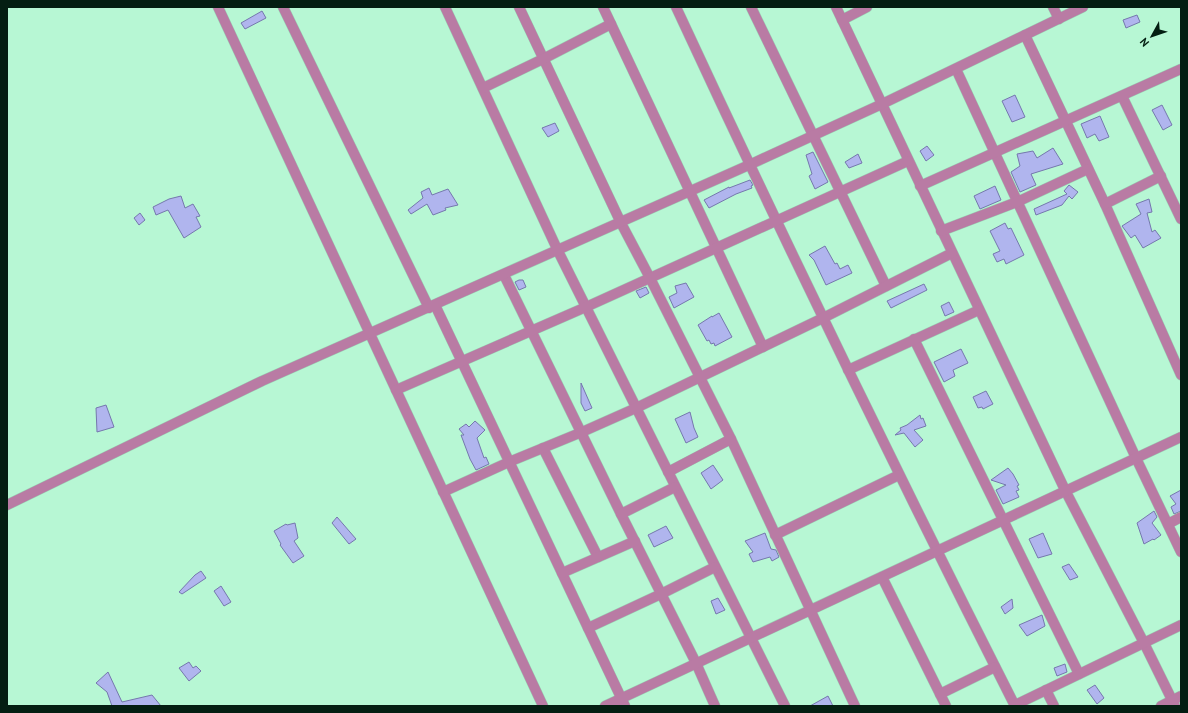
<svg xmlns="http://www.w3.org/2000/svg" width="1188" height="713" font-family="'PT Sans',sans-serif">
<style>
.building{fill:#b0b5ee;stroke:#7578ad}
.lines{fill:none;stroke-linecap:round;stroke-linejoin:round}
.minor-casing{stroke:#9ad4b5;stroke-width:11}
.tertiary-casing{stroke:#9ad4b5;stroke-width:11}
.minor{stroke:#b97ba4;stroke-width:10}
.tertiary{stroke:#b97ba4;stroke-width:10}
</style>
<rect width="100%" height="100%" fill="#b7f7d4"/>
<g class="building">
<path d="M262,11L266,18L245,29L241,23Z"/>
<path d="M1137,15L1140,22L1126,28L1123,20Z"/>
<path d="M1015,95L1025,117L1012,122L1002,101Z"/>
<path d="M1162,105L1172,125L1163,130L1152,110Z"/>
<path d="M1100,116L1109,137L1099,141L1095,134L1087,138L1081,124Z"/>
<path d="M555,123L559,131L548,137L542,128Z"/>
<path d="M927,146L934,155L926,161L920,151Z"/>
<path d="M1053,148L1063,164L1031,174L1036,185L1020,192L1011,172L1020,166L1017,154L1033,151L1037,158Z"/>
<path d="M813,152L828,182L815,189L809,176L812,174L806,155Z"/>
<path d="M858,154L862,163L849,168L845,162Z"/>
<path d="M750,180L753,185L751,186L752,188L736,194L709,208L704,200L729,187V188Z"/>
<path d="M1069,185L1078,192L1072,199L1069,196L1062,205L1036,215L1034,209L1067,194L1064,191Z"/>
<path d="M995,186L1001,200L980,209L974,196Z"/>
<path d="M429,188L432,195L448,189L458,205L445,208L446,210L433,215L427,204L411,214L408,210L423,198L421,192Z"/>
<path d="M181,196L185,208L193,204L200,216L196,217L201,227L184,238L168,210L156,215L153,207L169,199Z"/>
<path d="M1149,199L1152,212L1147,213L1152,232L1155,230L1161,238L1143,248L1135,235L1131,238L1122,226L1141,214L1136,204Z"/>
<path d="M140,213L145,220L139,225L134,218Z"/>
<path d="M1005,223L1008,229L1011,228L1024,255L1006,264L1004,259L997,262L993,254L1000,251L990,231Z"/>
<path d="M825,246L835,264L837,263L840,269L848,265L852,273L826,285L814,260L809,255Z"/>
<path d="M519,280H523L526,287L519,290L515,282Z"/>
<path d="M686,283L694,297L674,308L669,297L677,293L675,286Z"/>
<path d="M924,284L927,290L891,308L887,301Z"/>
<path d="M646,287L649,293L640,298L636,291Z"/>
<path d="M949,302L954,312L945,316L941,306Z"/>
<path d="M719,313L732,337L715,346L714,343L711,344L709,340L707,341L698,325L712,316V317Z"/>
<path d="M961,349L968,363L953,370L955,376L944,382L934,362Z"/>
<path d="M581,383L592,408L585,411L581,403Z"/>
<path d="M986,391L993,404L983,409L982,407L978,408L973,397Z"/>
<path d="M106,405L114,427L97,432L96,408Z"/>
<path d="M690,412L694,428L698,437L686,443L675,419Z"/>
<path d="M920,415L921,419L923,418L926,426L914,430L923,440L915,447L904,433L895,435L901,430L900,428L907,425Z"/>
<path d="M475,421L485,430L477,438L484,458L486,457L489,464L476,470L470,459L461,435H464L459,429L466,424L469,427Z"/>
<path d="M713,465L723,480L711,489L701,473Z"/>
<path d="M1008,468L1013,474L1019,485L1017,486L1019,490L1016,491L1019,497L1003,504L996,490L1006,485L991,480Z"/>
<path d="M1181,490V511L1174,514L1171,507L1176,504L1170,496Z"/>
<path d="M1154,511L1157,517L1152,523L1161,535L1154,540L1153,539L1144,544L1137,523Z"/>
<path d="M337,517L356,539L349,544L332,523Z"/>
<path d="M295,523L298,538L294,541L304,556L293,563L280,545L281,544L274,531L286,524L287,525Z"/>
<path d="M666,526L673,538L654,547L648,535Z"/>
<path d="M765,533L771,549L776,550L779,557L772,561L770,557L753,562L749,554L753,552L745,541Z"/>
<path d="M1043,533L1052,554L1038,558L1029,539Z"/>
<path d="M1069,564L1078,577L1070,580L1062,567Z"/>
<path d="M201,571L206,578L182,594L179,592L195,575Z"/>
<path d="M221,586L231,602L224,606L214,591Z"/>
<path d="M718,598L725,610L716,614L711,601Z"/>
<path d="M1012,599L1013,608L1005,614L1001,607Z"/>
<path d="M1042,615L1045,626L1027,636L1019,625Z"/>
<path d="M189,662L193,668L196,666L201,671L189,681L179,668Z"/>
<path d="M1065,664L1067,672L1057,676L1054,668Z"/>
<path d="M108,672L122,702L152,695L161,706H112L107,692L96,683Z"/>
<path d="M1095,685L1104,698L1097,704L1087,690Z"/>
<path d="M828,696L833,706H810Z"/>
</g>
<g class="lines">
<defs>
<g id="minor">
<path d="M218,7L543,706"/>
<path d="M283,7L429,308"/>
<path d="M445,7L558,251L785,706"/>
<path d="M519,7L621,223L650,278L731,439L855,706"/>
<path d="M603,7L763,347"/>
<path d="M676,7C785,242 898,475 1015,706"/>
<path d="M751,7L886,286"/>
<path d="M836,7L1065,490L1144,643L1175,706"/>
<path d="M1053,7L1059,19"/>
<path d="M842,20L867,7"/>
<path d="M1025,35L1105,204L1181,375"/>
<path d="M956,69L1136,458L1181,552"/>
<path d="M483,88L543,59L611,24"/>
<path d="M1122,96L1181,219"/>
<path d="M920,186L1181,69"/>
<path d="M1105,204L1161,176"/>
<path d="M941,231L1017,202L1088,169"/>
<path d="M504,275L621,514L696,663L715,706"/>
<path d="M435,305L625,706"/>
<path d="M914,339L1079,674"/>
<path d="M848,370L979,310"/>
<path d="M396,390L586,307L908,161"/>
<path d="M543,448L598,557"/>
<path d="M668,472L731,439"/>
<path d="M443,492L509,462L582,432L636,408L823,318L952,253"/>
<path d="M621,514L675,487"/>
<path d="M1168,524L1181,517"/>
<path d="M775,535L899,475"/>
<path d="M562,573L635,541"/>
<path d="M882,577L946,706"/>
<path d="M588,628L661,594L715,567"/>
<path d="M1046,690L1054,706"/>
<path d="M940,694L995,667"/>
<path d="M1015,705L1181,625"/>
<path d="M605,706L1181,437"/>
<path d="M1161,706L1181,696"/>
</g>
<path id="tertiary" d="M7,505L262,381L749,165L882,104L1083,7"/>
</defs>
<use href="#minor" class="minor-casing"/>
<use href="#tertiary" class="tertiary-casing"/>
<use href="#minor" class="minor"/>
<use href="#tertiary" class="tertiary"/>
</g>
<rect width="1188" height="713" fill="none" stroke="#041e12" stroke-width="16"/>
<g transform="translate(1152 36) rotate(230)" stroke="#b7f7d4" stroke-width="3" paint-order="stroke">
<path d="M0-3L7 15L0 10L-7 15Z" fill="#041e12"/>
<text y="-6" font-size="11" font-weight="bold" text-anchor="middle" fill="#041e12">N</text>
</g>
</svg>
